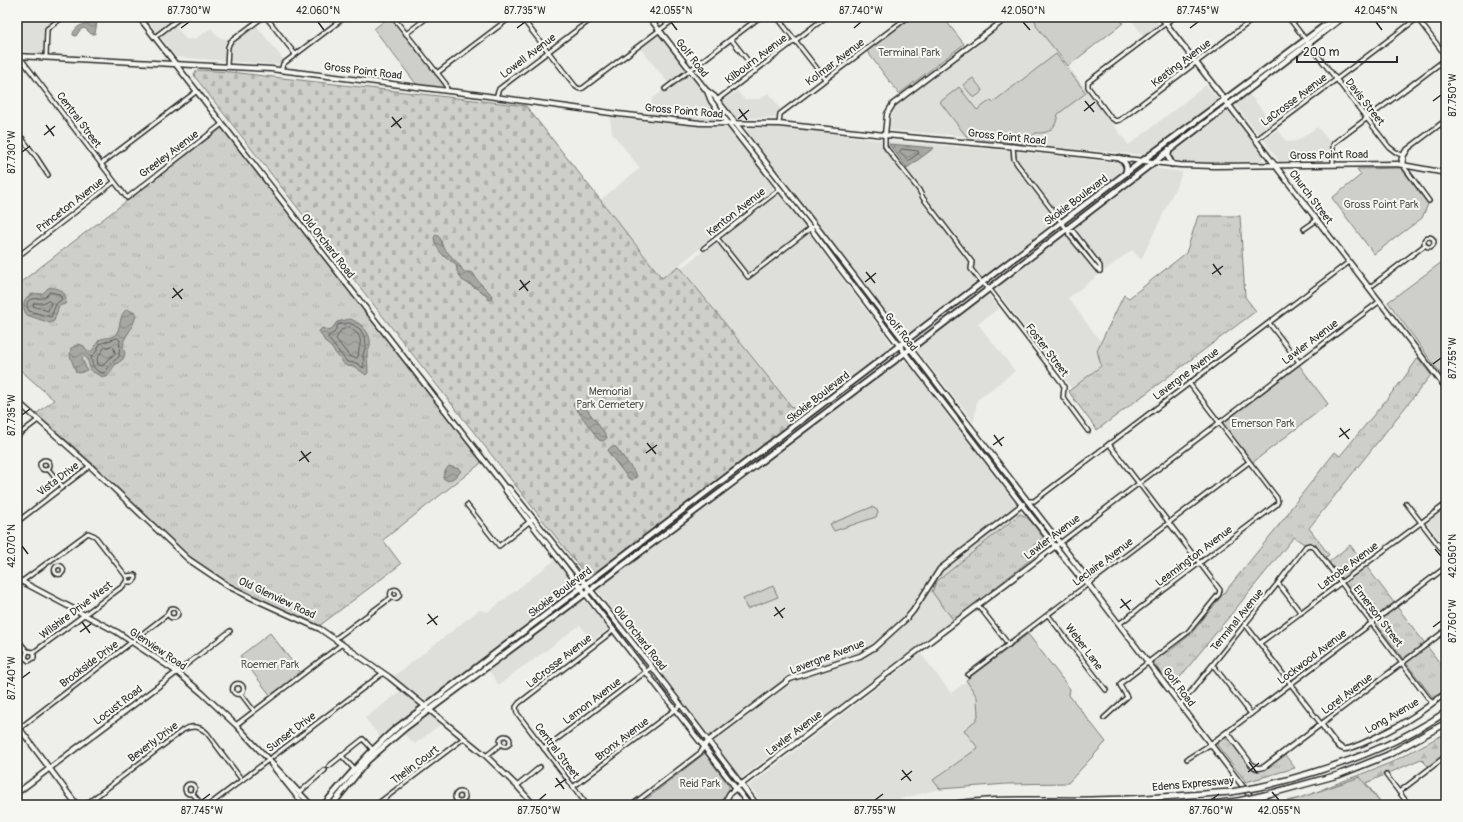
<svg xmlns="http://www.w3.org/2000/svg" width="1463" height="822" font-family="Pangolin,sans-serif">
<style>
.built{fill:#dededb}
.grass{fill:url(#grass-tufts);stroke:#7c7c7a}
.forest{fill:url(#forest-firs);stroke:#7c7c7a}
.cemetery{fill:url(#cemetery-stones);stroke:#7c7c7a}
.park{fill:#cececa;stroke:#7c7c7a}
.water{fill:url(#water-waves);stroke:#757573}
.lines{fill:none;stroke-linecap:round;stroke-linejoin:round}
.shore{stroke:#5c5c5b;stroke-width:1}
.street-casing{stroke:#2b2b2b;stroke-width:6}
.secondary-casing{stroke:#2b2b2b;stroke-width:7}
.primary-casing{stroke:#2b2b2b;stroke-width:8}
.highway-casing{stroke:#2b2b2b;stroke-width:8}
.street{stroke:#f6f6f2;stroke-width:3}
.secondary{stroke:#f6f6f2;stroke-width:4}
.primary{stroke:#f6f6f2;stroke-width:4.5}
.highway{stroke:#f6f6f2;stroke-width:5}
.highway-bridge-casing{stroke:#2b2b2b;stroke-width:8;stroke-linecap:butt}
.highway-bridge{stroke:#f6f6f2;stroke-width:5}
.ticks{fill:none;stroke:#2b2b2b;stroke-width:1.5}
.labels{text-anchor:middle;dominant-baseline:central;stroke-width:4;stroke-linejoin:round;paint-order:stroke}
.park-label{font-size:11px;fill:#545453;stroke:#f6f6f2}
.street-label{font-size:11px;fill:#2b2b2b;stroke:#f6f6f2}
.neatline{fill:none;stroke:#2b2b2b;stroke-width:1.5}
.ticks-label{font-size:10px;text-anchor:middle;fill:#2b2b2b}
</style>
<defs>
<pattern id="grass-tufts" width="24" height="20" patternUnits="userSpaceOnUse"><rect width="24" height="20" fill="#cececa"/><path d="M3 7l-1-3M5 7V3M7 7l1-3M15 17l-1-3M17 17v-4M19 17l1-3" fill="none" stroke="#b1b1ae"/></pattern>
<pattern id="forest-firs" width="22" height="20" patternUnits="userSpaceOnUse"><rect width="22" height="20" fill="#cececa"/><path d="M5 1l3.5 6h-7zM16 11l3.5 6h-7z" fill="#b1b1ae"/></pattern>
<pattern id="cemetery-stones" width="16" height="16" patternUnits="userSpaceOnUse"><rect width="16" height="16" fill="#cececa"/><path d="M2 7V4a2 2 0 0 1 4 0v3zM10 15v-3a2 2 0 0 1 4 0v3z" fill="#b1b1ae"/></pattern>
<pattern id="water-waves" width="16" height="10" patternUnits="userSpaceOnUse"><rect width="16" height="10" fill="#a6a6a3"/><path d="M0 5q4-4 8 0t8 0" fill="none" stroke="#878785"/></pattern>
</defs>
<rect width="100%" height="100%" fill="#eeeeea"/>
<filter id="ink" filterUnits="userSpaceOnUse"><feTurbulence type="fractalNoise" baseFrequency=".025" numOctaves="2"/><feDisplacementMap in="SourceGraphic" scale="8" xChannelSelector="R" yChannelSelector="G"/><feConvolveMatrix kernelMatrix="1 2 1 2 8 2 1 2 1" color-interpolation-filters="sRGB"/></filter>
<g filter="url(#ink)">
<g class="built">
<path d="M28,17H59L45,28V55L21,50L17,44V26Z"/>
<path d="M145,17H168L186,39H195L211,28L218,37L233,40L255,24L283,59L282,65L176,57Z"/>
<path d="M1015,17H1118L1123,23L1068,66L1129,145L1206,85L1219,100L1144,155L1021,144L1017,147L970,142L966,136L889,130L894,106Z"/>
<path d="M1129,17H1153L1160,26L1145,38Z"/>
<path d="M658,34L725,121L650,115L652,99L670,85L640,48Z"/>
<path d="M737,91L744,99H760L768,93L780,108L779,118H735L723,101Z"/>
<path d="M1248,92L1273,124L1259,135L1234,103Z"/>
<path d="M1225,109L1229,110L1263,156L1262,161L1197,163L1174,160L1171,158L1170,155L1173,151Z"/>
<path d="M610,117L703,126L729,128L773,186L772,190L662,279L600,200L640,168L612,133Z"/>
<path d="M786,127L877,140L1024,152L1119,163L1124,167L1122,171L982,279L910,332L907,333L903,331L887,315L864,283L746,132L749,128Z"/>
<path d="M1317,127L1331,143L1330,159L1279,161L1264,140L1278,130L1287,142L1297,141Z"/>
<path d="M1152,168L1183,172L1141,260L1132,250L1068,298L1101,342L1097,350L1101,366L1072,389L997,291L996,286Z"/>
<path d="M780,193L837,272L888,339L890,344L889,349L800,417L681,268Z"/>
<path d="M986,295L989,296L999,308L978,324L1015,371L977,400L974,422L916,349L984,296Z"/>
<path d="M898,361H905L917,372L1023,515L1020,514L946,611L954,621L820,721L816,717L818,720L741,778L713,742L790,684L786,679L709,737L597,590Z"/>
<path d="M1446,508V547L1427,523Z"/>
<path d="M556,559L577,587L427,702L393,677L479,610L488,612Z"/>
<path d="M582,601L587,603L593,610L608,629L592,641L580,625L532,661L522,667L499,685L488,669L543,628L579,602Z"/>
<path d="M1028,634L1070,689L1069,695L1105,741L1068,783L1007,784L940,789L877,805H764L749,786L921,654L951,693Z"/>
<path d="M401,691L418,705V708L381,738L365,718Z"/>
<path d="M429,713L441,724L415,744L402,733Z"/>
</g>
<g class="grass">
<path d="M222,128L481,461L480,464L383,540L401,564L319,626C280,607 239,592 203,567C167,541 137,507 106,476C83,454 59,434 36,414L54,400L17,367V285Z"/>
<path d="M1198,216H1240L1245,297L1256,311L1097,430L1071,395L1069,391L1101,366L1097,350L1124,295L1129,298L1186,253Z"/>
<path d="M1418,358L1431,375L1309,528L1329,555L1324,558L1313,544H1304L1294,537L1172,687L1154,664V661L1167,650L1169,652L1191,634L1287,515L1291,508L1335,452L1340,456L1404,378Z"/>
<path d="M1020,514C1029,516 1037,530 1043,538L1030,548L1036,555L954,621L932,592L936,582Z"/>
<path d="M1350,545L1446,671V689L1433,698L1329,562Z"/>
<path d="M1223,737L1230,741L1255,769L1263,770L1285,755L1295,768L1246,782L1217,745L1218,741Z"/>
</g>
<path class="forest" d="M1446,733V753L1429,767L1421,759L1366,783L1382,805H1263V803C1269,801 1273,803 1279,803C1290,801 1316,794 1325,788L1390,763Z"/>
<path class="cemetery" d="M197,70L230,72L526,106L662,278L679,266L800,417L594,573L585,574L195,77L194,74Z"/>
<g class="park">
<path d="M389,17H391L445,87L442,88L417,85L374,29Z"/>
<path d="M910,17H943L964,44L899,94L866,50Z"/>
<path d="M1034,17H1118L1123,23L1068,66L1037,27Z"/>
<path d="M1056,54L1086,93L1058,114C1056,128 1050,134 1036,133L1021,144L966,136L940,102L959,87L977,110L991,100L993,102Z"/>
<path d="M973,78L983,91L974,98L963,85Z"/>
<path d="M1401,168L1428,204L1422,218L1374,254L1332,198L1361,175L1357,169Z"/>
<path d="M1446,259V381L1388,302Z"/>
<path d="M1299,365L1328,404L1252,463L1222,423Z"/>
<path d="M872,507L877,510L878,513L876,517L834,531L830,524Z"/>
<path d="M773,586L778,597L747,609L743,599Z"/>
<path d="M270,633L301,673L271,696L240,656Z"/>
<path d="M1028,634L1070,689L1069,695L1106,742L1068,783L1007,784L940,789L933,780L978,748L964,730L976,720L978,716L977,697L966,680Z"/>
<path d="M705,753L729,786C730,793 722,796 724,805H639Z"/>
<path d="M1360,777L1382,805H1271L1288,802Z"/>
</g>
<g class="water">
<path d="M94,17H100L97,22L95,34H91L87,30L84,28L80,30L76,36L73,35C73,29 81,24 86,24L89,20Z"/>
<path d="M889,144L934,148L907,168Z"/>
<path d="M436,235C443,238 440,243 444,248C451,257 459,263 464,272H469L473,273L478,281L489,292L492,296L491,299L489,300L484,293L462,280L457,271L456,265L453,261L447,259L440,252L435,243L434,237Z"/>
<path d="M48,288C58,286 69,293 65,304L59,306L54,321L50,323L27,315C21,308 23,296 33,294C36,293 39,294 42,294Z"/>
<path d="M127,309L135,313L136,316L132,327L124,340L123,347L125,354L123,359L114,366L107,377H103L91,371L87,358L84,356L82,359L87,370L80,373L76,372L70,356L71,348L79,344L84,346L88,352L92,351L99,340C104,337 110,339 115,335C122,328 118,315 127,309Z"/>
<path d="M350,319C360,322 372,333 370,345C370,348 368,351 367,354C367,360 368,366 368,373L366,375L355,367L347,366L345,365L330,346L326,343L319,331L322,328L330,331L337,322Z"/>
<path d="M577,400H580L606,435L607,438L603,441L599,440L574,406L573,404Z"/>
<path d="M612,446L616,447L636,474V477L632,480L628,478L609,453L608,450Z"/>
<path d="M449,466L459,469L461,471L457,476L448,481L443,478L445,471Z"/>
</g>
<g class="lines">
<g class="shore">
<path d="M902,149L918,151L919,153L908,161L900,152Z"/>
<path d="M50,292L59,294L62,299L56,304L51,317L29,311C22,297 35,299 44,298Z"/>
<path d="M49,301L51,303L48,311L33,306L34,303H42Z"/>
<path d="M350,323L360,329L365,338L366,345L363,355L364,366L363,368L356,363L347,362L328,338V336L334,333L338,325Z"/>
<path d="M350,328C366,339 359,342 358,357L357,358L350,357L336,339L341,330Z"/>
<path d="M118,338L120,340L119,357L111,363L105,373C94,371 93,368 91,357L96,352L100,344Z"/>
<path d="M112,346L114,348L115,354L107,360L103,366L98,365L97,359L104,348Z"/>
</g>
<defs>
<g id="street">
<path d="M266,17L295,54"/>
<path d="M393,17L446,84L447,91"/>
<path d="M521,17L576,87L580,89L583,88L677,17"/>
<path d="M777,17L826,80"/>
<path d="M1174,17L1088,82V87L1111,118L1116,121L1120,120L1256,17"/>
<path d="M1288,17L1389,147L1397,153L1402,155"/>
<path d="M1417,18L1446,56"/>
<path d="M406,34L428,17"/>
<path d="M155,37L181,17"/>
<path d="M731,39L756,71"/>
<path d="M19,56L127,198L222,124"/>
<path d="M46,57L47,29L63,17"/>
<path d="M227,66L228,47L230,42L263,17"/>
<path d="M281,71L283,64L345,17"/>
<path d="M437,73L511,17"/>
<path d="M665,89L760,17"/>
<path d="M496,97L499,89L594,17"/>
<path d="M717,100L826,17"/>
<path d="M779,124L780,114L908,17"/>
<path d="M17,132L37,158L48,175"/>
<path d="M885,135V146L887,149L919,190L923,198L972,262L971,269L982,283L989,288L1062,383L1064,387L1063,397L1088,431"/>
<path d="M1256,140L1419,17"/>
<path d="M17,143L23,139"/>
<path d="M1013,146L1014,159L1017,164L1068,231L1069,235L1096,268L1100,271"/>
<path d="M1403,163L1404,156L1408,150"/>
<path d="M101,164L197,91"/>
<path d="M1333,164V145L1334,143L1446,59"/>
<path d="M1429,201L1402,164L1401,159L1405,151L1446,120"/>
<path d="M1304,229L1317,220"/>
<path d="M1068,231H1073L1100,266V271"/>
<circle cx="1429" cy="242" r="5"/>
<path d="M717,238L748,277L815,225"/>
<path d="M704,248L780,189"/>
<path d="M17,257L114,182"/>
<path d="M1369,288L1425,245"/>
<path d="M1269,323L1299,362"/>
<path d="M1442,383L1446,377"/>
<path d="M17,436L38,420"/>
<circle cx="45" cy="465" r="5"/>
<path d="M48,469L63,487"/>
<path d="M1027,501H1034L1349,262"/>
<path d="M1406,503L1446,555"/>
<path d="M467,505L499,546L534,518"/>
<path d="M17,522L90,466"/>
<path d="M1060,543L1380,301"/>
<circle cx="59" cy="570" r="4.5"/>
<path d="M126,576L135,575L136,578L133,582H127"/>
<path d="M1278,583L1301,613"/>
<path d="M17,585L88,533L95,536L126,576L127,580L123,586L34,652L27,651L17,639"/>
<circle cx="395" cy="594" r="4.5"/>
<path d="M978,605L1009,645"/>
<circle cx="173" cy="613" r="5"/>
<path d="M1048,615L1106,690"/>
<path d="M1119,624L1276,505L1278,502L1277,498L1189,383"/>
<path d="M1245,624L1321,724L1446,630"/>
<path d="M335,639L392,597"/>
<path d="M1260,643L1446,504"/>
<path d="M27,651L25,658L29,661L34,658V652"/>
<path d="M1213,665L1251,714"/>
<path d="M177,672L230,631"/>
<path d="M968,675L1249,462"/>
<circle cx="238" cy="689" r="5.5"/>
<path d="M241,694L254,711"/>
<path d="M1181,704L1278,583L1306,546L1310,545L1314,547L1432,703"/>
<path d="M1104,718L1127,697L1120,685L1121,683L1188,632L1219,594L1220,590L1109,444"/>
<path d="M236,725L342,644"/>
<path d="M20,728L168,614"/>
<path d="M1227,732L1446,567"/>
<circle cx="505" cy="741" r="5"/>
<path d="M544,749L652,667"/>
<path d="M341,755L355,770"/>
<path d="M486,756L501,744"/>
<path d="M1187,759L1211,744"/>
<path d="M329,766L363,739L372,749"/>
<path d="M1386,775L1409,805"/>
<circle cx="190" cy="789" r="5"/>
<path d="M517,786L540,767"/>
<path d="M573,787L681,705"/>
<circle cx="460" cy="797" r="5"/>
<path d="M300,792L325,770"/>
<path d="M1399,792L1446,756"/>
<path d="M193,794L202,805"/>
<path d="M85,805L183,730C192,725 200,726 207,733L242,780"/>
<path d="M209,805L383,673"/>
<path d="M376,805L464,738"/>
<path d="M587,805L517,713L516,707L519,703L614,630"/>
<path d="M632,805L700,753L704,747"/>
</g>
<g id="secondary">
<path d="M139,17L504,486L506,491L749,805"/>
<path d="M649,17L706,90L714,96L818,229L1083,573L1086,581L1257,805"/>
<path d="M1161,17L1225,100L1446,388"/>
<path d="M17,20L22,17"/>
<path d="M17,56L271,69L473,94L618,114L700,123L779,124L885,135L1017,147L1180,165L1214,166L1397,164L1446,173"/>
<path d="M707,91L711,101L811,229L842,271L1022,505L1079,576L1085,580"/>
<path d="M885,135L887,114L893,104L1008,17"/>
<path d="M17,401L90,466L188,559L228,586L252,598L320,629L389,677L486,756L517,786L534,805"/>
<path d="M504,486L509,488L652,667L757,805"/>
<path d="M17,579L117,632L177,672L202,693L236,725L311,805"/>
<path d="M17,725L77,805"/>
<path d="M1211,744L1227,732L1251,764C1255,768 1258,769 1264,767L1321,724C1327,731 1335,747 1344,749C1352,751 1402,724 1411,718C1423,711 1435,701 1446,693"/>
<path d="M704,747L708,741L790,679L860,656L875,647L907,618L913,611L940,569L1023,504"/>
<path d="M271,764L304,805"/>
<path d="M17,793L177,672"/>
<path d="M727,805L726,800L730,793L1057,545"/>
</g>
<g id="primary">
<path d="M1169,149L1168,157L1172,164"/>
<path d="M1119,158C1125,162 1129,166 1125,174"/>
<path d="M324,805C347,777 367,754 394,730L1142,161L1336,17"/>
<path d="M332,805L367,761L405,728L585,594L930,334L1343,17"/>
</g>
<g id="highway">
<path d="M1259,787C1323,772 1391,749 1446,712"/>
<path d="M1265,795L1338,775L1388,755L1446,723"/>
<path d="M951,805C997,797 1045,801 1091,800C1138,800 1185,795 1231,792"/>
<path d="M1202,805L1238,801"/>
</g>
</defs>
<use href="#street" class="street-casing"/>
<use href="#secondary" class="secondary-casing"/>
<use href="#primary" class="primary-casing"/>
<use href="#highway" class="highway-casing"/>
<use href="#street" class="street"/>
<use href="#secondary" class="secondary"/>
<use href="#primary" class="primary"/>
<use href="#highway" class="highway"/>
<defs>
<g id="highway-bridge">
<path d="M1231,792L1259,787"/>
<path d="M1238,801L1265,795"/>
</g>
</defs>
<use href="#highway-bridge" class="highway-bridge-casing"/>
<use href="#highway-bridge" class="highway-bridge"/>
</g>
</g>
<path class="ticks" d="M318,22L324,30M671,22L677,30M1023,22L1030,30M1376,22L1382,30M181,28L189,22M517,28L525,22M854,28L861,22M1190,28L1198,22M1085,101L1094,112M1433,101L1441,95M739,109L747,120M1084,111L1095,102M392,117L401,128M738,119L749,110M46,125L54,136M391,127L402,118M44,135L55,126M22,152L30,146M1213,264L1221,275M866,272L875,283M1212,274L1223,266M520,280L528,291M865,282L876,273M173,288L182,299M519,290L530,281M172,298L183,289M1433,364L1441,358M22,415L30,409M1340,428L1349,439M994,435L1002,446M1339,437L1350,429M647,443L656,454M993,445L1004,437M301,451L309,462M646,453L657,445M299,461L311,452M22,546L28,554M1435,549L1441,556M1121,599L1130,610M775,607L783,618M1120,608L1131,600M428,614L437,625M774,616L785,608M82,622L90,633M427,624L438,616M1433,627L1441,621M80,632L91,624M22,678L30,672M1249,762L1257,773M902,770L911,781M1248,772L1259,763M556,778L564,789M901,780L912,771M555,787L566,779M1272,792L1279,800M202,800L210,794M539,800L546,794M875,800L883,794M1211,800L1219,794"/>
<g class="labels">
<g class="park-label">
<text x="909" y="52">Terminal Park</text>
<text x="1381" y="204">Gross Point Park</text>
<text x="610" y="391">Memorial<tspan x="610" dy="13">Park Cemetery</tspan></text>
<text x="1263" y="423">Emerson Park</text>
<text x="270" y="664">Roemer Park</text>
<text x="700" y="783">Reid Park</text>
</g>
<g class="street-label">
<text transform="translate(528 56) rotate(-37)">Lowell Avenue</text>
<text transform="translate(692 58) rotate(52)">Golf Road</text>
<text transform="translate(756 59) rotate(-37)">Kilbourn Avenue</text>
<text transform="translate(835 62) rotate(-37)">Kolmar Avenue</text>
<text transform="translate(1181 63) rotate(-37)">Keating Avenue</text>
<text transform="translate(363 71) rotate(7)">Gross Point Road</text>
<text transform="translate(1294 100) rotate(-37)">LaCrosse Avenue</text>
<text transform="translate(1365 102) rotate(52)">Davis Street</text>
<text transform="translate(684 111) rotate(5)">Gross Point Road</text>
<text transform="translate(79 120) rotate(53)">Central Street</text>
<text transform="translate(1007 137) rotate(6)">Gross Point Road</text>
<text transform="translate(169 154) rotate(-37)">Greeley Avenue</text>
<text transform="translate(1329 155) rotate(-1)">Gross Point Road</text>
<text transform="translate(1311 197) rotate(53)">Church Street</text>
<text transform="translate(1076 200) rotate(-37)">Skokie Boulevard</text>
<text transform="translate(70 205) rotate(-38)">Princeton Avenue</text>
<text transform="translate(736 212) rotate(-38)">Kenton Avenue</text>
<text transform="translate(328 246) rotate(52)">Old Orchard Road</text>
<text transform="translate(901 332) rotate(52)">Golf Road</text>
<text transform="translate(1310 342) rotate(-37)">Lawler Avenue</text>
<text transform="translate(1047 350) rotate(53)">Foster Street</text>
<text transform="translate(1186 374) rotate(-37)">Lavergne Avenue</text>
<text transform="translate(818 397) rotate(-38)">Skokie Boulevard</text>
<text transform="translate(58 479) rotate(-37)">Vista Drive</text>
<text transform="translate(1052 537) rotate(-37)">Lawler Avenue</text>
<text transform="translate(1194 556) rotate(-37)">Leamington Avenue</text>
<text transform="translate(1103 562) rotate(-37)">Leclaire Avenue</text>
<text transform="translate(1348 566) rotate(-37)">Latrobe Avenue</text>
<text transform="translate(560 592) rotate(-37)">Skokie Boulevard</text>
<text transform="translate(277 598) rotate(25)">Old Glenview Road</text>
<text transform="translate(76 610) rotate(-37)">Wilshire Drive West</text>
<text transform="translate(1378 616) rotate(53)">Emerson Street</text>
<text transform="translate(1237 620) rotate(-51)">Terminal Avenue</text>
<text transform="translate(640 638) rotate(52)">Old Orchard Road</text>
<text transform="translate(1084 647) rotate(53)">Weber Lane</text>
<text transform="translate(158 649) rotate(34)">Glenview Road</text>
<text transform="translate(827 657) rotate(-21)">Lavergne Avenue</text>
<text transform="translate(1312 657) rotate(-37)">Lockwood Avenue</text>
<text transform="translate(559 661) rotate(-38)">LaCrosse Avenue</text>
<text transform="translate(89 664) rotate(-37)">Brookside Drive</text>
<text transform="translate(1179 687) rotate(53)">Golf Road</text>
<text transform="translate(1347 694) rotate(-37)">Lorel Avenue</text>
<text transform="translate(592 701) rotate(-37)">Lamon Avenue</text>
<text transform="translate(118 705) rotate(-37)">Locust Road</text>
<text transform="translate(1392 716) rotate(-30)">Long Avenue</text>
<text transform="translate(291 732) rotate(-37)">Sunset Drive</text>
<text transform="translate(794 733) rotate(-37)">Lawler Avenue</text>
<text transform="translate(622 739) rotate(-37)">Bronx Avenue</text>
<text transform="translate(153 742) rotate(-37)">Beverly Drive</text>
<text transform="translate(557 751) rotate(53)">Central Street</text>
<text transform="translate(415 765) rotate(-37)">Thelin Court</text>
<text transform="translate(1193 784) rotate(-5)">Edens Expressway</text>
</g>
</g>
<rect width="1463" height="822" fill="none" stroke="#f6f6f2" stroke-width="44"/>
<path d="M1297 56v6h100v-6" fill="none" stroke="#2b2b2b" stroke-width="2"/>
<text x="1303" y="56" font-size="12" fill="#2b2b2b" stroke="#f6f6f2" stroke-width="3" paint-order="stroke">200 m</text>
<rect x="22" y="22" width="1419" height="778" class="neatline"/>
<g class="ticks-label">
<text x="189" y="14">87.730°W</text>
<text x="318" y="14">42.060°N</text>
<text x="525" y="14">87.735°W</text>
<text x="671" y="14">42.055°N</text>
<text x="861" y="14">87.740°W</text>
<text x="1023" y="14">42.050°N</text>
<text x="1198" y="14">87.745°W</text>
<text x="1376" y="14">42.045°N</text>
<text transform="translate(1452 95) rotate(-90)" y="4">87.750°W</text>
<text transform="translate(11 152) rotate(-90)" y="4">87.730°W</text>
<text transform="translate(1452 358) rotate(-90)" y="4">87.755°W</text>
<text transform="translate(11 415) rotate(-90)" y="4">87.735°W</text>
<text transform="translate(11 546) rotate(-90)" y="4">42.070°N</text>
<text transform="translate(1452 556) rotate(-90)" y="4">42.050°N</text>
<text transform="translate(1452 621) rotate(-90)" y="4">87.760°W</text>
<text transform="translate(11 678) rotate(-90)" y="4">87.740°W</text>
<text x="202" y="814">87.745°W</text>
<text x="539" y="814">87.750°W</text>
<text x="875" y="814">87.755°W</text>
<text x="1211" y="814">87.760°W</text>
<text x="1279" y="814">42.055°N</text>
</g>
</svg>
